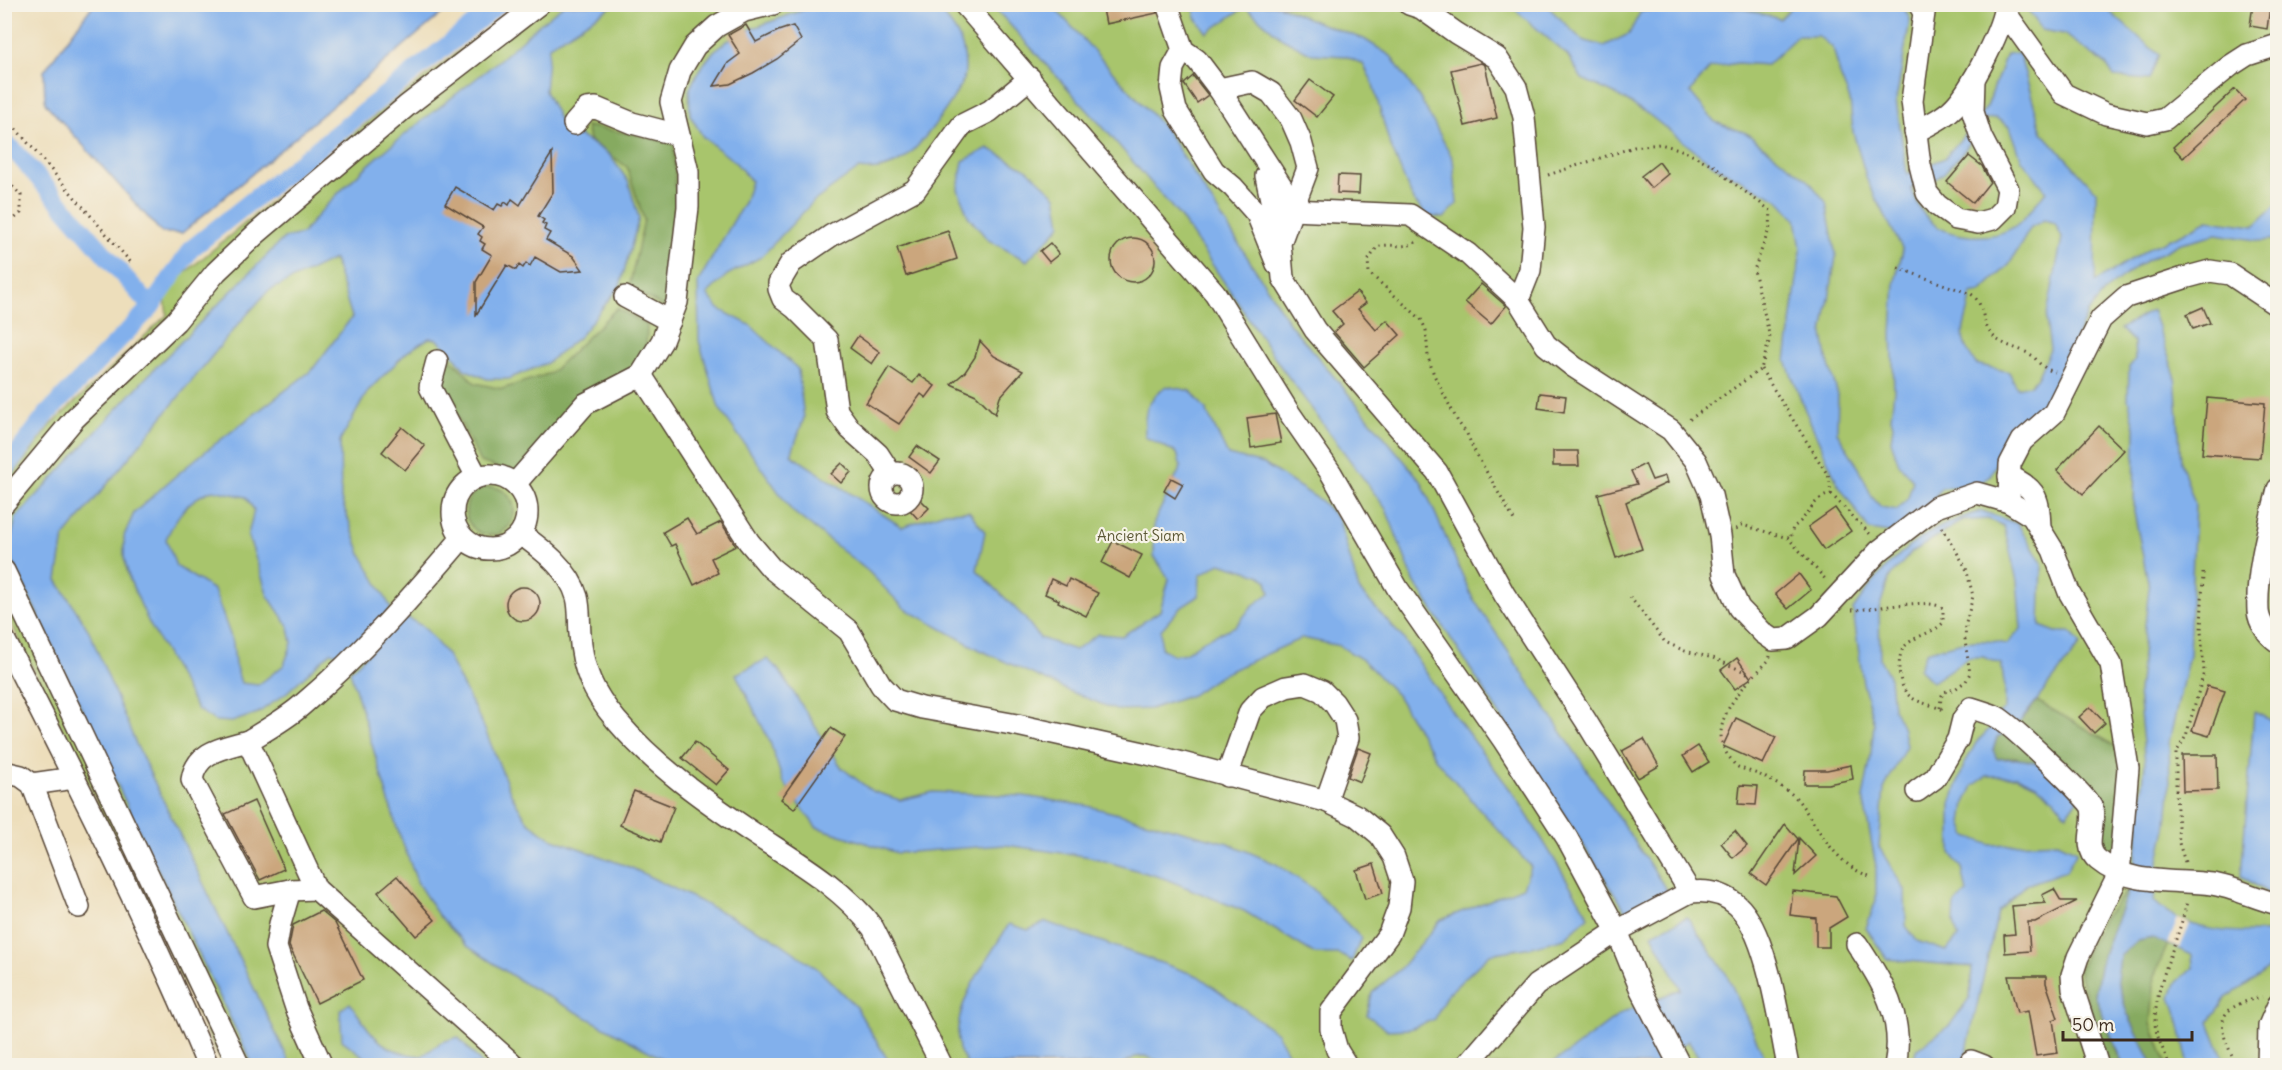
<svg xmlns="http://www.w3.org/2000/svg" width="2282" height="1070" font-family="Delius,sans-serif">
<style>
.green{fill:#a8c56c;stroke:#727845;stroke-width:1.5}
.forest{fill:#86aa60;stroke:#606a3f;stroke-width:1.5}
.water{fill:#82b0ec;stroke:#5e6d85;stroke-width:1.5;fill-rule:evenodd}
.pier{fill:#eddebb}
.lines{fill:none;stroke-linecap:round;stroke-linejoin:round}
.canal{stroke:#82b0ec;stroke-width:18}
.building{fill:#cba67d}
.minor-casing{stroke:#564536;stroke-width:24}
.path{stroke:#564536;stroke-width:3;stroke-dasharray:1.5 4.5;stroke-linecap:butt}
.minor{stroke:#fff;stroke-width:21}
.labels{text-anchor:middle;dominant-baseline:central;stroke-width:4.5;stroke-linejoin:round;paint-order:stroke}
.park-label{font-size:15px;fill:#5c5835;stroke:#f7f3e8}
</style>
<rect width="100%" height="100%" fill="#f7f3e8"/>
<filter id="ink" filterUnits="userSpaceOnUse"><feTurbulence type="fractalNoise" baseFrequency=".0167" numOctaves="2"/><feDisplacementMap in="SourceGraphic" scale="12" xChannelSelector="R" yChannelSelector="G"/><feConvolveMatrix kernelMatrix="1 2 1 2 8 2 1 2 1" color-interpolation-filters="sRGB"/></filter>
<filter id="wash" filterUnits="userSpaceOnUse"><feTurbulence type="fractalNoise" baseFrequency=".008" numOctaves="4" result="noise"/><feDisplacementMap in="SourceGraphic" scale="24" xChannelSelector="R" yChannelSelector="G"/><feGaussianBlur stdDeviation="1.35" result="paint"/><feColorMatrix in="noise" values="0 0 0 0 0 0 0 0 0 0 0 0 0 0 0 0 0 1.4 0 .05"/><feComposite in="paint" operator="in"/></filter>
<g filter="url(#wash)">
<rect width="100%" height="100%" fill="#eddebb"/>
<path class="green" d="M519,5H2277V1065H223L5,610V486L52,424L167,315L164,290L380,112Z"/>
<g class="forest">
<path d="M586,126L638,135L674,144L677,250L666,308L629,288L644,220L627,167L589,140Z"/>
<path d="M617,308L647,325L646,349L636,371L517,474L480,462L440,380L450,358L475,383L502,389L551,373Z"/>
<circle cx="490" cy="511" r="24"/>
<path d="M2037,701L2114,745L2125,748L2119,874L2096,859L2092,809L2016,757L1996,759L1993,750L1997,737L2015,728Z"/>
<path d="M2130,887L2102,957L2095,995L2122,1065H2109L2078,970L2104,918Z"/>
<path d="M2153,938L2168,944L2155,974L2151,1023L2167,1065H2153L2127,1013L2117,980L2120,956L2137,941Z"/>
</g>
<g class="water">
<path d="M93,5V4L452,5L182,233H162L45,103L44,71Z"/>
<path d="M564,5H614L549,46L545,91L562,125L609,154L628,181L639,218L620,286L580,336L547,363L508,379H487L464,369L453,354L437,339L429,338L407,352L368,391L340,441L341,499L361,554L391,608L344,656L331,652L286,693L258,713L232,722L215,721L197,709L148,621L129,578L124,557V536L134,513L166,484L198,457L312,370L352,317L334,259L268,291L235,328L64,537L57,580L89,631L136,744L291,1065H253L142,837L8,551L16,518L154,369L284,238L302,234C351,171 424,120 487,70C513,49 536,25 564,5ZM213,490L246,497L254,510L248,535L268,596L289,627L292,643L284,665L258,685L241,683L235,664L233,643L214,590L176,566L166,539C177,515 188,499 213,490Z"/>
<path d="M817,5H935C953,26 966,40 965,70C965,88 918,151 902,160C888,169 873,171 858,169L813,202L761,257L727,275L707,294L719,309L750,325L798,369L804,418L791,455L902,527L945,512L969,511L985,532L977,570L1024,617L1040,638L1075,650L1098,634L1122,636L1160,611L1169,579L1154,556V522L1181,467L1177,453L1145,437C1144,411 1145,402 1166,386L1191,391L1206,410L1228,455L1264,464L1320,500L1339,520L1359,590L1403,638L1453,713L1518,800L1589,916L1565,938L1531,947L1490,954L1446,996L1435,1019L1410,1029L1387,1030L1367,1015L1372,993L1399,970L1441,920L1523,887L1531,867L1437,761L1397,695L1363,660L1340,646L1302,638L1221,675L1192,695L1150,709L1116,710L1069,691L980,650L904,608L868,571L792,511L719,408L699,341L698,282L745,201L751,181L735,162L703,137L690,115L689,90L699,70L714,51L726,42L745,31ZM1220,563L1259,575L1267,581L1270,593L1252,606L1236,626L1204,640L1185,653L1174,655L1161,648V630L1179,609L1199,596L1200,575Z"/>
<path d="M992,5H1052L1166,130L1290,324L1421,481L1472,597L1668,892L1627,913L1414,581L1386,509L1281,367L1181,218L1110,135Z"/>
<path d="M1193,5H1278L1319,23L1364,39L1391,56L1421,100L1453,159L1457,204L1444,218L1428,216L1413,200L1389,142L1372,81L1363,64L1345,56L1312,54L1282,38L1245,7L1207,33L1196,18Z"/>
<path d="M1510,5H1546L1582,40L1604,46L1629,34L1641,11L1712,7L1741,8L1780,19L1794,5H1902L1910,19L1896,101L1907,174L1945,158L1987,107L2006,54L2019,53L2042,132L2096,191L2095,282L2151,247L2180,235L2208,220L2254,226L2277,204V239L2262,241L2217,234L2181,243L2140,264L2106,290L2088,312L2046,408L2009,436L1990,476L1976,486L1941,488L1928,509L1889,533L1869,530L1838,484L1805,410L1786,361L1801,248L1796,219L1779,200L1713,165L1648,114L1617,95L1582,79L1568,56ZM1797,36H1818L1833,48L1840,75L1850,100L1853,132L1868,183L1903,250L1895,281L1892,334L1894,390L1891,418L1893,425L1891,441L1899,464L1913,480L1908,498L1897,510L1881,507L1872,497L1859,468L1837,432L1838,395L1827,358L1823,334L1836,257L1826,202L1808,180L1746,133L1715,122L1690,92L1710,68L1737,63L1767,65ZM1996,118L2010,127L2022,160L2046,191C2037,202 2027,217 2015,226C1993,242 1947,239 1928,219C1919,210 1915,199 1911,187L1931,183L1945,172L1963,152L1986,119ZM2044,220L2055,223L2062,238L2046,319L2050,349L2038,376L2030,385L2017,388L2009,372L1976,364C1952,332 1968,328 1971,294L1980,292L2009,265L2031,227Z"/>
<path d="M2025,5H2111L2110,12L2159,55L2149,80L2114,77L2106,64L2064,34L2042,30Z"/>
<path d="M988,148L1028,170L1056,196L1061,224C1051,239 1038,247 1027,261L988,240L968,216L958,189L963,161Z"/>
<path d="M2152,310L2175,375L2181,462L2195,504L2189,655L2169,742L2170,790L2167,824L2157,869L2135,866L2145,764L2138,692L2149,587L2134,512L2135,427L2128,399L2129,367L2135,360L2134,342L2120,329Z"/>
<path d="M1982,511L2018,524L2042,563L2040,626L2056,632H2070L2081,644L2015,728L1997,737L1993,750L1997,759C2043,756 2047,769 2079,798L2067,815L2054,799L2036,785L2017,776H1987L1973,786L1965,803L1962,823L1967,836L1991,845L2058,842L2077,851L2066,871L2026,885L1998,912L1964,1063L1969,1065H1913L1916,1050L1950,1025L1970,997L1972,967L1887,959L1866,928L1876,900V866L1863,797L1870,762L1874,724L1863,683L1853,610C1888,558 1922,528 1982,511ZM1988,519L2004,526L2017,581L2021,629L2007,644C1973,637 1959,642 1926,652L1919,669L1932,682L1969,657H1983L2001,664L2005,687V709L1996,716L1993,725L1976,743L1964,765L1951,804V853L1962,868L1967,893L1955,903L1954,922L1958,937L1946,951L1917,941L1906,926L1905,890L1879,847L1884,789L1906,746L1902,726L1893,708L1890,678L1880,659L1879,609L1889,578L1911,553L1961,521Z"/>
<path d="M406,617L424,627L447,655L483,725L512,796L528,822L551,838L632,868L772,937L818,969L856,1007L891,1065H674L525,984L467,946L438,915L418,884L396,825L350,671Z"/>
<path d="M767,659L779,670L842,768L872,791L900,800L933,792L1023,796L1088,806L1228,843L1276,864L1312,888L1361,938L1352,961L1338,954H1315L1244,911L1163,878L1091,857L1005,845L897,853L816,827L783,782L770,742L736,674Z"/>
<path d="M2254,712L2277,723V892L2268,893L2241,876Z"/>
<path d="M2130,887L2155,888L2154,901C2186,933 2231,933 2274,932L2277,935V958L2261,975L2226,998L2209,1022L2226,1065H2189C2183,1046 2180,1015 2171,998L2176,983L2193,968L2192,955L2153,938L2137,941L2120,956L2117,980L2127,1013L2153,1065H2123L2095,995L2102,957Z"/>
<path d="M1687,917L1727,975L1764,1056L1766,1065H1704L1688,1041L1655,1065L1547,1066L1568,1053L1623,1012L1681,989L1652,934Z"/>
<path d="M1046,922L1198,976L1277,1033L1295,1065H1169L1145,1056L1135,1057L1121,1065H968C965,1060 961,1055 959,1049C950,1004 988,960 1009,924L1028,930Z"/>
<path d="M350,1003C372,1034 380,1053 422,1056L442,1042L458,1037L483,1065H375L342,1040L340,1010Z"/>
</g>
<path class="pier" d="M2178,918L2190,924L2180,948L2168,944Z"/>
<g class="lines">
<g class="canal">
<path d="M4,144L13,149L151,307"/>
<path d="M4,471L47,414L151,307L191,249L499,4"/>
</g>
</g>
<g id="blocks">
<g class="building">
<path d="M1102,4H1155L1157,13L1106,24Z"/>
<path d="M2253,4L2270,7L2267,29L2250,26Z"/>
<path d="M746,25L756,42L778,31L793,26L801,40L777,59L753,73L730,84L714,86L728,63L740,54L728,35Z"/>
<path d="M1481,63L1485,65L1497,118L1465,126L1451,70Z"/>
<path d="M1193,76L1208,95L1197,103L1184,84Z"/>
<path d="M1310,80L1333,97L1317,117L1295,100Z"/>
<path d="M2235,89L2245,100L2183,158L2173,147Z"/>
<path d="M552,153L553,192L538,216L544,220L542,223L546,225L544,230L550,233L546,240L573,256L583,270L561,272L535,257L530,266L526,263L523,268L519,265L516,270L507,265L476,315V282L492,255L482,249L485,244L480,241L482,237L478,234L483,227L445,204L455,187L494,210L498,204L502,206L505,202L509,205L512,199L520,205Z"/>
<path d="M1969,156L1982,166L1990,182L1973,203L1947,182Z"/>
<path d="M1659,162L1668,174L1651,188L1641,176Z"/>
<path d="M1338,175L1360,176L1359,194L1337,193Z"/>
<path d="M948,231L957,259L906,276L897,248Z"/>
<circle cx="1133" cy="260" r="22"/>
<path d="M1050,243L1059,254L1049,262L1040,251Z"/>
<path d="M1481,284L1506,306L1491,324L1465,302Z"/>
<path d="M1357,292L1366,303L1358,309L1376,330L1387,320L1400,335L1364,367L1334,332L1343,324L1332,311Z"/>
<path d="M2203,307L2210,323L2193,329L2187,314Z"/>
<path d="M858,336L880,352L872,364L850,348Z"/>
<path d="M980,341L994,356L1023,371L1000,397L995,414L976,395L951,384L965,372L975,357Z"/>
<path d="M889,367L913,383L919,375L935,386L926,398L921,394L899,424L866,403Z"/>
<path d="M1540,393L1566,396L1564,412L1538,408Z"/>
<path d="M2207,398L2265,403L2260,458L2202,454Z"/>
<path d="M1275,414L1281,443L1251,448L1247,418Z"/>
<path d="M2099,426L2124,450L2083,494L2057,470Z"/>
<path d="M402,427L425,446L405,470L382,452Z"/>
<path d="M917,446L940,461L931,473L909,457Z"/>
<path d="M1553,451H1578L1579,466H1553Z"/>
<path d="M842,463L851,472L841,483L831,474Z"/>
<path d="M1645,464L1652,480L1665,476L1667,483L1626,502L1642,549L1616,558L1606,527L1598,494L1637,484L1631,471Z"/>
<path d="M1171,478L1183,484L1175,498L1164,491Z"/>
<path d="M920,499L929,508L918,519L909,509Z"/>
<path d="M1835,508L1851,531L1824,550L1808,527Z"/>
<path d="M687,518L697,534L721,522L736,546L711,558L718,573L694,585L675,544L671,546L663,532Z"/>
<path d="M1113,541L1142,555L1130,578L1102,563Z"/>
<path d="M1799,574L1811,590L1788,609L1775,594Z"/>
<path d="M1051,579L1066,586L1069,579L1098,593L1086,616L1058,602L1059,600L1045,594Z"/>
<circle cx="523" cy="604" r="17"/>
<path d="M1737,658L1751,678L1735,689L1721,670Z"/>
<path d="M2207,686L2225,691L2209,736L2192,731Z"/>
<path d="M2090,707L2105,723L2094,733L2079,717Z"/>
<path d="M1736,718L1776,737L1763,764L1723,746Z"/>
<path d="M831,728L845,737L794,809L781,799Z"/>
<path d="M1644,739L1659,766L1638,778L1622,751Z"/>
<path d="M695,742L729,770L716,785L682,758Z"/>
<path d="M1698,746L1709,762L1693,772L1683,756Z"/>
<path d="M1358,748L1371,753L1360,782L1348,777Z"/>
<path d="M2182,755H2217L2218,790L2183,791Z"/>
<path d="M1851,765L1853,779L1828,784H1804L1805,770H1827Z"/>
<path d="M1740,785L1758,786L1756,805L1738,804Z"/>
<path d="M634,791L674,807L660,842L620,825Z"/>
<path d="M254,801L284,869L260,880L225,814Z"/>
<path d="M1785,824L1798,839L1766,885L1751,874Z"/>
<path d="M1735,831L1747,846L1733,858L1721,843Z"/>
<path d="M1799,838L1816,856L1795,875Z"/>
<path d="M1374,864L1383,893L1365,899L1356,870Z"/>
<path d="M397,876L435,920L416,936L378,892Z"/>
<path d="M2054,889L2061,901H2077L2035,922H2028L2030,951L2005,953L2004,935L2015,934L2012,906L2046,903L2042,895Z"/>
<path d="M1793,891L1836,896L1847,917L1829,928V947H1816V918L1790,915Z"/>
<path d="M321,911L335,923L363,980L317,1003L289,946L293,925Z"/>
<path d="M2008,976H2046V983L2058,1018L2053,1020L2058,1053L2036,1056L2028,1011L2017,1013Z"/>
</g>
</g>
</g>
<g filter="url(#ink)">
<use href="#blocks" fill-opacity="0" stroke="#564536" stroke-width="1.5"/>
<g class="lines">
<defs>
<g id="minor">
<path d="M964,4L1215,293L1288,411L1331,473L1398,589L1504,741L1567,838L1617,931L1641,990L1680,1066"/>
<path d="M1167,4L1183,50L1197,60L1219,89L1282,187L1291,210"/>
<path d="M1409,4L1421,8L1456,33L1497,58L1516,87L1524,117L1534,227L1530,270L1518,300"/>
<path d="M1919,4L1924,13L1912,101L1920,165L1927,193L1937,205L1956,219L1978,223L1993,219L2005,207L2008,189L1981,137L1973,112L1974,79"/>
<path d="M2005,12L2064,94L2106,114L2147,123L2165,119L2230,66L2247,55L2278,45"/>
<path d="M1183,50L1173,68L1171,88L1176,110L1214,171L1233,187L1257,214L1277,264"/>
<path d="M1219,89L1252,82L1271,93L1291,119L1301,142L1308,168L1280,243L1283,278L1315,330L1437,472L1504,594L1586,721L1690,892C1707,890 1723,892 1737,905C1768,933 1779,1024 1788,1066"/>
<path d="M574,124L587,109L596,108L632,123L678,135"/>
<path d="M1915,132C1930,124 1946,117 1957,104C1972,87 2004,26 2005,4"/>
<path d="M1266,176L1280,242"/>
<path d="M1291,210L1410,215L1468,254L1518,300L1546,345L1574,367L1671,430L1696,461L1711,495L1720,535L1724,575L1739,608L1763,633L1773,640L1787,639L1819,616L1879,551L1936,507L1977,493L2009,502L2032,516L2053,550L2069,592L2111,664L2128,768L2119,874L2078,957L2072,975L2073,989L2098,1066"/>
<path d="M625,297L670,321"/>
<path d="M437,361L430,387L477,477"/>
<path d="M641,375L749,542L771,568L849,631L881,685L895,700L922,708L1017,725L1148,754L1326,801L1357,816L1380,835L1394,857L1402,881L1399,907L1389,934L1331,1012V1029L1337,1050L1347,1066"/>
<circle cx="897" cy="488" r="15"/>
<path d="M891,474L878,454L850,429L837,411L827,340L795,308L783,299L779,289V283L791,263L832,235L915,190L962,125L990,111L1030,78"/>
<circle cx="490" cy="512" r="37"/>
<path d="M2009,476C2038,489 2039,500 2040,529"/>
<path d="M515,484L585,404L641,375L662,341L677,302L688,207V172L671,102L680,71L695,46L717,26L744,11L773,4"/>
<path d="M2278,489C2269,526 2256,573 2258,611C2259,623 2268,635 2278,642"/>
<path d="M2009,502L2010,464L2022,441L2054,413L2101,319L2126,297L2184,278L2210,271L2230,274L2278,306"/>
<path d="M4,503L74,419L176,321L216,272L257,233L408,105L539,4"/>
<path d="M521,534C543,550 569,569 577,597C580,608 579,622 580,634C582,669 593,693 616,720C655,766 705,801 756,835C797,862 843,888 873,928L942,1066"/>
<path d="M462,538C412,597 361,655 302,705C286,719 266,730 248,741L316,889L515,1066"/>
<path d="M4,571L239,1066"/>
<path d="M4,639C75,779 147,920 208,1066"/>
<path d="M248,741C224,748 196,751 192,780L254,897L290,890L316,889"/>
<path d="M4,772L21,776L32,784L79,907"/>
<path d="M1227,776L1250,711L1263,697L1286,687L1305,684L1322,691L1334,703L1345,720L1348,738L1326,801"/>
<path d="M32,784L74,778"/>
<path d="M1917,791L1935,778L1958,739L1963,719L1971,708C1980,711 1989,713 1997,717C2010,724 2088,797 2092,808C2096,825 2082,847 2098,860C2129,886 2175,879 2212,884C2234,887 2256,899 2278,904"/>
<path d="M290,890L280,924L276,947L296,1008L322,1066"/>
<path d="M1857,944C1882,982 1905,1017 1895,1066"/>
<path d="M1971,1061L1984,1066"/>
<path d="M1466,1066L1536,985L1617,931L1690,892"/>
<path d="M2268,1066L2269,1026L2278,1005"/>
</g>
</defs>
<use href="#minor" class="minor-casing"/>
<g class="path">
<path d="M4,115L133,265"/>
<path d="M1548,175L1634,147L1660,144L1679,149L1713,165L1728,179L1771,211L1770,227L1754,270L1770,338L1761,369L1686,422"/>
<path d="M4,178L21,195V213L4,228"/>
<path d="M1416,242C1404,250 1390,242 1377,247L1368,261L1369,273L1421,319L1426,330L1428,357L1434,375L1458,422L1467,434L1473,448L1515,522"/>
<path d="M1898,268L1971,294C1984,303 1981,318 1989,331C2000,347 2017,346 2033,356C2036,359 2039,364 2043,366C2046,369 2051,371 2055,372"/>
<path d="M1761,369L1829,477L1831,494C1810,499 1810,517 1793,527L1790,539"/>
<path d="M1831,494L1872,536"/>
<path d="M1736,529L1742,525L1788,538L1827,581"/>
<path d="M1630,597L1665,642L1685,651L1713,658L1754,676"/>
<path d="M1852,610C1874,610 1927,597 1943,608V623C1932,634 1915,635 1904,647C1900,652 1899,662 1899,669C1902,705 1920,699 1946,711"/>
<path d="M1770,656L1769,660C1747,683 1703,723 1729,757C1732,760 1734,765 1738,767C1745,770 1753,772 1760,775C1771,780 1790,791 1798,800C1819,828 1834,864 1869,876"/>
<path d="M1940,708L1941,697L1944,692L1955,689L1966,681L1970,673L1965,641L1966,623L1973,596L1966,568L1941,525"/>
<path d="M2185,862L2179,843L2176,793V753L2186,736L2204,672L2201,631L2203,573"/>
<path d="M2170,1066C2165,1053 2155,1035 2155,1022C2156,979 2179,942 2187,901"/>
<path d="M2237,1066C2218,1026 2210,1009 2262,997"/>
</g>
<use href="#minor" class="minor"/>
</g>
</g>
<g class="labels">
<g class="park-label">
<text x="1141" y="535">Ancient Siam</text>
</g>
</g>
<rect width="2282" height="1070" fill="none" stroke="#f7f3e8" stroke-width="24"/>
<path d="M2063 1031v9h129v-9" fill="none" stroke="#3b2a1e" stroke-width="3"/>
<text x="2072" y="1031" font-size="18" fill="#3b2a1e" stroke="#f7f3e8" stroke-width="4.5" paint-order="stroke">50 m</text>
</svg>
